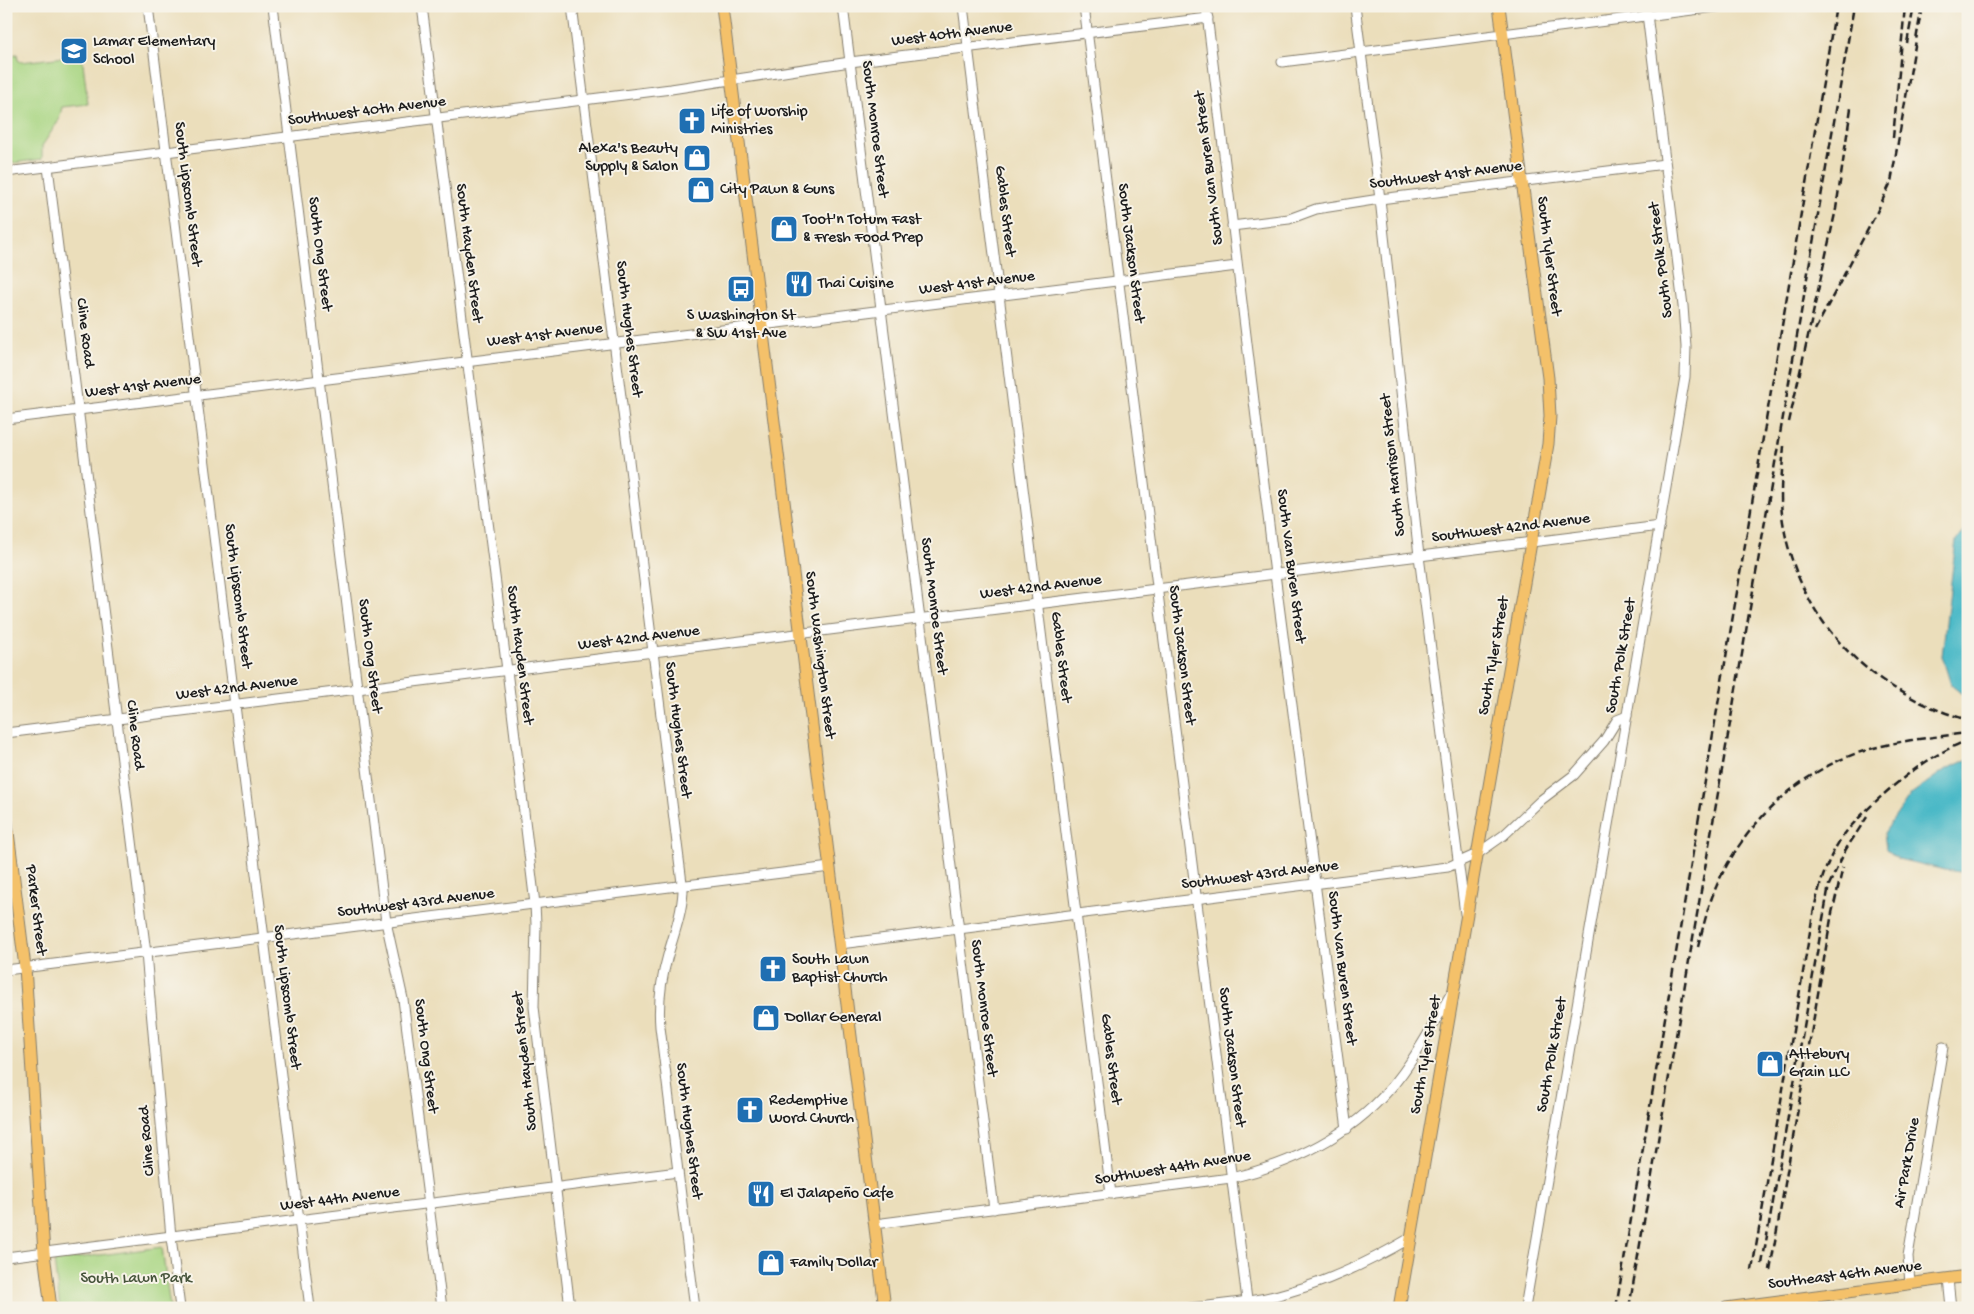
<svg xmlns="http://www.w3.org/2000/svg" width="1974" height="1314" font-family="'Gochi Hand',sans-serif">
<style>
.green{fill:#a8d582;stroke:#62784f}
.water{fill:#4cb9c7;stroke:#346a72}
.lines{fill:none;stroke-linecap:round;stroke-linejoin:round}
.minor-casing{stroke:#847d6c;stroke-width:11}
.major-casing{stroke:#847d6c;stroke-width:13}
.minor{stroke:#fff;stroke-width:9}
.major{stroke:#f4c16a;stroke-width:11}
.rail{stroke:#1c1c1c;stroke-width:2.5;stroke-dasharray:8 4;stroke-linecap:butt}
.labels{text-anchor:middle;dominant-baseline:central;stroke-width:4;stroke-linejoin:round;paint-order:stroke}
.street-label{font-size:16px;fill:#1c1c1c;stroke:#f7f3e8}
.poi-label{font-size:16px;fill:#1c1c1c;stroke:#f7f3e8;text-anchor:start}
.park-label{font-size:16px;fill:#46543b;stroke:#f7f3e8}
</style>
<rect width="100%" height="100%" fill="#f7f3e8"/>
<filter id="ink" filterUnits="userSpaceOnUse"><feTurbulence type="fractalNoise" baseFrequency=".02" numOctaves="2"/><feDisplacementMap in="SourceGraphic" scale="10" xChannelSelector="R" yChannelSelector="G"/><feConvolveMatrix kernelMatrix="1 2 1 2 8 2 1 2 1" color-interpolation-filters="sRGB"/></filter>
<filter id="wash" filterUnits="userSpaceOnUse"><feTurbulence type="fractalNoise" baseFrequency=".0096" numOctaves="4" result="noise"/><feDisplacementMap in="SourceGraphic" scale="20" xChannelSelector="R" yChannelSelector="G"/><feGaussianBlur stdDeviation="1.12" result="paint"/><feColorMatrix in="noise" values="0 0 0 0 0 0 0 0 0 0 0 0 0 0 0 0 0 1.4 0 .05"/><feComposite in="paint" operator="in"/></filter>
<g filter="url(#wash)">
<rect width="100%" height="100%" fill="#ebdebb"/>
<g class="green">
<path d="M17,54L18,60L21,62L82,55L88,104L62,107L59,120L42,146V159L6,164V56Z"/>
<path d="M162,1247L170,1308H60L54,1261Z"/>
</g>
<g class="water">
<path d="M1968,527V699L1951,685L1942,656L1956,540Z"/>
<path d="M1968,759V873L1945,870L1898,859L1886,849L1884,833L1911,794L1943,771Z"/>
</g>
</g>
<g filter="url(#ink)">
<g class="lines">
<defs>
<g id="minor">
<path d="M148,6L310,1308"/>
<path d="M273,6L386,922L403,999L442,1308"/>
<path d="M422,6L507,670L535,904L536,924L534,1007L570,1308"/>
<path d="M572,6L683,891C682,913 674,934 668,955C661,979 658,1002 660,1027L695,1308"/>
<path d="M843,6L994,1209"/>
<path d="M963,6L1111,1194"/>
<path d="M1084,6L1248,1308"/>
<path d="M1206,6L1275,574L1347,1129"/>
<path d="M1355,6L1380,199L1419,556L1465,914"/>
<path d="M1282,62L1724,6"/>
<path d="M48,167L146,953L171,1237L180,1308"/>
<path d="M6,172L671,89L850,62L1208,18"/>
<path d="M1232,226L1289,219L1316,209L1380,199L1665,164"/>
<path d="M6,419L1237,266"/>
<path d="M6,733L1660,526"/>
<path d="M840,944L1448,867L1477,854L1504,835L1541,800L1574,775L1604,741L1617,720L1627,716"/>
<path d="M6,970L830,867"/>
<path d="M875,1224L1231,1178C1303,1161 1367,1127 1409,1064C1425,1041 1438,1016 1452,992"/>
<path d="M6,1257L678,1172"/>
<path d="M1948,1279L1951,1308"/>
<path d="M1910,1284L1908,1256L1943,1047"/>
<path d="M1190,1308C1223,1304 1257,1302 1289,1292C1333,1280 1373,1260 1412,1237"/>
<path d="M1525,1308L1685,377L1686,347L1683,306L1646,6"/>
</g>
<g id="major">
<path d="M722,6L885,1308"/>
<path d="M6,816L25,967L44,1253L51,1308"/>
<path d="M1399,1308L1548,444L1550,416L1548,378L1499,6"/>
<path d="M1726,1308L1968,1276"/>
</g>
</defs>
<use href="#minor" class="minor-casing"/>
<use href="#major" class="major-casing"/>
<use href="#minor" class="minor"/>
<use href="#major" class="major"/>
<g class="rail">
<path d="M1907,43L1914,6"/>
<path d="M1893,138L1905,6"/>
<path d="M1815,330L1876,214L1891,182L1922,6"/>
<path d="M1789,422L1836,209L1851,108"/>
<path d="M1784,446C1782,471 1779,497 1783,522C1799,623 1872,693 1968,720"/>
<path d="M1698,947C1702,931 1706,915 1711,900C1735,832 1797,770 1867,750C1900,740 1934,737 1968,733"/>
<path d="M1762,1264L1829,885L1846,849L1867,817"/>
<path d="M1752,1270L1813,914C1819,885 1828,855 1846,832C1854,822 1864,813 1873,804C1902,777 1931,755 1968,740"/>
<path d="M1770,1270L1832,913L1843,867"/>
<path d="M1616,1308L1836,6"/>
<path d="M1629,1308L1854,6"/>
</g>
</g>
</g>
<defs>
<symbol id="school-square" viewBox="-11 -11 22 22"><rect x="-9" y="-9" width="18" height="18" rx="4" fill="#1f6fb2" stroke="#f7f3e8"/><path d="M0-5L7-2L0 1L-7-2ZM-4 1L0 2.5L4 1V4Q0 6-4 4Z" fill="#fff"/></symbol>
<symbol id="church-square" viewBox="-11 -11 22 22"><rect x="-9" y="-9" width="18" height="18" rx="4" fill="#1f6fb2" stroke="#f7f3e8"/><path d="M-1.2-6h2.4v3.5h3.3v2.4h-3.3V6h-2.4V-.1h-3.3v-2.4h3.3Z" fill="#fff"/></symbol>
<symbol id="shop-square" viewBox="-11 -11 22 22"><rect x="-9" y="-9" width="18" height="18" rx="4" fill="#1f6fb2" stroke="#f7f3e8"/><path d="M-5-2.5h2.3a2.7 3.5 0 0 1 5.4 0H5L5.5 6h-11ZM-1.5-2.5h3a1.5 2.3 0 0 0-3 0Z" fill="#fff"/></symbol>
<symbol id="restaurant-square" viewBox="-11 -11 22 22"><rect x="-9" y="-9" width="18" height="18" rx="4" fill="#1f6fb2" stroke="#f7f3e8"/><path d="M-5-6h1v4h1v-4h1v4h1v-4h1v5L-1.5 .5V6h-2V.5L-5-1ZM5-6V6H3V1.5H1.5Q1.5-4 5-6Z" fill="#fff"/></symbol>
<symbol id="bus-square" viewBox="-11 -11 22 22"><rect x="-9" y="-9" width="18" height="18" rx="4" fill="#1f6fb2" stroke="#f7f3e8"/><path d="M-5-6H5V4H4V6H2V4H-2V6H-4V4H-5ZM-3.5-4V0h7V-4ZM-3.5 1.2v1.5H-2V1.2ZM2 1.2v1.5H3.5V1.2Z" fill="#fff"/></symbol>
</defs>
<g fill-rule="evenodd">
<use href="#school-square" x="58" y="35" width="32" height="32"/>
<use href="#church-square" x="676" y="105" width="32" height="32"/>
<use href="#shop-square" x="681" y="142" width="32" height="32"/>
<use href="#shop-square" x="685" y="174" width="32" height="32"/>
<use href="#shop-square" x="768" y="213" width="32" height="32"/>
<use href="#restaurant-square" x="783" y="268" width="32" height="32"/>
<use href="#bus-square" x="725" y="273" width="32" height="32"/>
<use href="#church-square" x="757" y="953" width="32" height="32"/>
<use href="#shop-square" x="750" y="1002" width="32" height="32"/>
<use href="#shop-square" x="1754" y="1048" width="32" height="32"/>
<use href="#church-square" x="734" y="1094" width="32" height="32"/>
<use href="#restaurant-square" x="745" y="1178" width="32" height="32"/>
<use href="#shop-square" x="755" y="1247" width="32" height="32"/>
</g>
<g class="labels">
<g class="street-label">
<text transform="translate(952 35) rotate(-7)">West 40th Avenue</text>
<text transform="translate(367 112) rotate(-7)">Southwest 40th Avenue</text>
<text transform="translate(874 129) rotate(83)">South Monroe Street</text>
<text transform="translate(1210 168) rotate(-97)">South Van Buren Street</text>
<text transform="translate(1446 176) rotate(-7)">Southwest 41st Avenue</text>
<text transform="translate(187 194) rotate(83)">South Lipscomb Street</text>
<text transform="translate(1004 211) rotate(83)">Gables Street</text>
<text transform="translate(468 253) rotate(83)">South Hayden Street</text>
<text transform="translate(1130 253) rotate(83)">South Jackson Street</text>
<text transform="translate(319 254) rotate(83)">South Ong Street</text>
<text transform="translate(1548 256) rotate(83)">South Tyler Street</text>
<text transform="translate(1662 260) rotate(-97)">South Polk Street</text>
<text transform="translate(977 284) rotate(-7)">West 41st Avenue</text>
<text transform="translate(628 329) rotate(83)">South Hughes Street</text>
<text transform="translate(84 333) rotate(83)">Cline Road</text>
<text transform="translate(545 336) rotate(-7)">West 41st Avenue</text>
<text transform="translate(143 387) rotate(-7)">West 41st Avenue</text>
<text transform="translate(1394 465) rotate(-96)">South Harrison Street</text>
<text transform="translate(1511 529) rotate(-7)">Southwest 42nd Avenue</text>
<text transform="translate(1290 566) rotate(83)">South Van Buren Street</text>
<text transform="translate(1041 588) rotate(-7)">West 42nd Avenue</text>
<text transform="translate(237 596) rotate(83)">South Lipscomb Street</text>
<text transform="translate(933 606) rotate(83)">South Monroe Street</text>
<text transform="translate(639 639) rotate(-7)">West 42nd Avenue</text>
<text transform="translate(519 655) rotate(83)">South Hayden Street</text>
<text transform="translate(819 655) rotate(83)">South Washington Street</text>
<text transform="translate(1181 655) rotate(83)">South Jackson Street</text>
<text transform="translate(369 656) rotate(83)">South Ong Street</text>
<text transform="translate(1495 656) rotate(-80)">South Tyler Street</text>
<text transform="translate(1622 656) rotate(-80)">South Polk Street</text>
<text transform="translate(1060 657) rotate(83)">Gables Street</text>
<text transform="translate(237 689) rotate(-7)">West 42nd Avenue</text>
<text transform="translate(677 730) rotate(83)">South Hughes Street</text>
<text transform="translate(134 735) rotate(83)">Cline Road</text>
<text transform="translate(1260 876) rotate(-7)">Southwest 43rd Avenue</text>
<text transform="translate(416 904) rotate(-7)">Southwest 43rd Avenue</text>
<text transform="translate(35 910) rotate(83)">Parker Street</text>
<text transform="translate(1341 968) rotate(83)">South Van Buren Street</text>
<text transform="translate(286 997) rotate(83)">South Lipscomb Street</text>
<text transform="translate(983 1008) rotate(83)">South Monroe Street</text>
<text transform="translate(1427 1055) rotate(-80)">South Tyler Street</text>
<text transform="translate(1553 1055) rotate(-80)">South Polk Street</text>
<text transform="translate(425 1056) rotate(83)">South Ong Street</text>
<text transform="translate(1231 1057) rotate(83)">South Jackson Street</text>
<text transform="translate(1110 1059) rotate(83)">Gables Street</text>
<text transform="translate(526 1061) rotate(-96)">South Hayden Street</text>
<text transform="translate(688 1131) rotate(83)">South Hughes Street</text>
<text transform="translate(148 1141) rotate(-95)">Cline Road</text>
<text transform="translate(1908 1163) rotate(-80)">Air Park Drive</text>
<text transform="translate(1173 1169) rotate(-9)">Southwest 44th Avenue</text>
<text transform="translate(340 1200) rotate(-7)">West 44th Avenue</text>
<text transform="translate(1845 1276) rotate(-7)">Southeast 46th Avenue</text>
</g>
<g class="poi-label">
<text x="93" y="42">Lamar Elementary<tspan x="93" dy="18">School</tspan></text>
<text x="711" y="112">Life of Worship<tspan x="711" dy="18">Ministries</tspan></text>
<text x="678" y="149" text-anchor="end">Alexa's Beauty<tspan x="678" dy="18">Supply &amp; Salon</tspan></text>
<text x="720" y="190">City Pawn &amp; Guns</text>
<text x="803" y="220">Toot'n Totum Fast<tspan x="803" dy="18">&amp; Fresh Food Prep</tspan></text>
<text x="818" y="284">Thai Cuisine</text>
<text x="741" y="316" text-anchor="middle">S Washington St<tspan x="741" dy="18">&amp; SW 41st Ave</tspan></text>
<text x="792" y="960">South Lawn<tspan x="792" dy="18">Baptist Church</tspan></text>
<text x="785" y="1018">Dollar General</text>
<text x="1789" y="1055">Attebury<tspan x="1789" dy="18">Grain LLC</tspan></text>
<text x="769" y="1101">Redemptive<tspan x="769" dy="18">Word Church</tspan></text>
<text x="780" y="1194">El Jalapeño Cafe</text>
<text x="790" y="1263">Family Dollar</text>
</g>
<g class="park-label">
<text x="136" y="1279">South Lawn Park</text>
</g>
</g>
<rect width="1974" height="1314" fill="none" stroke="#f7f3e8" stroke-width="25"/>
</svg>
